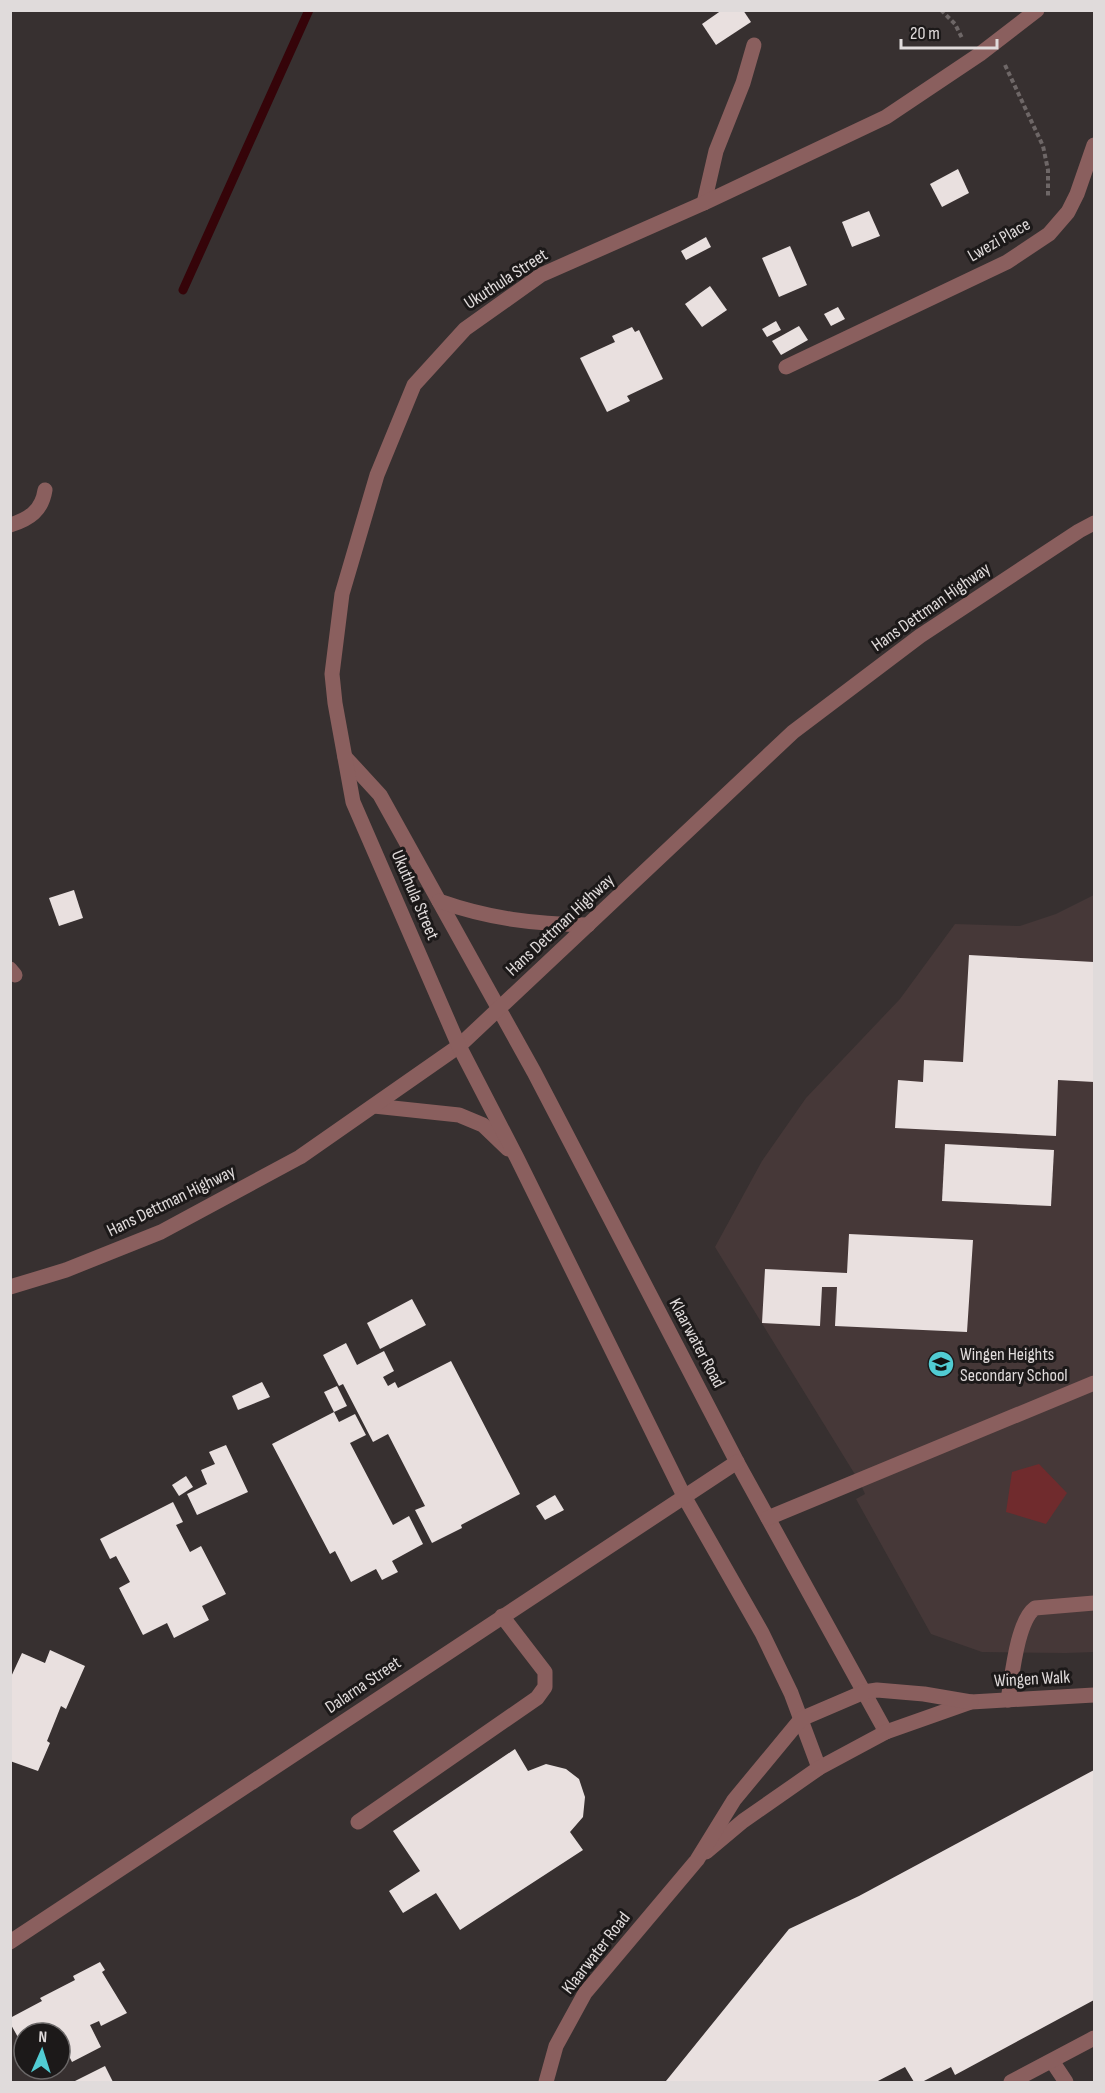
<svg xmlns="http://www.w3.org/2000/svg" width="1105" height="2093" font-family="'Sofia Sans Condensed',sans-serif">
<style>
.built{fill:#463838}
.green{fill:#702b2d}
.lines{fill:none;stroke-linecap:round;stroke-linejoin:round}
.stream{stroke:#350409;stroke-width:9}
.building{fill:#e9e0df}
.path{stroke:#6e6767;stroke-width:4;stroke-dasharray:4.5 3;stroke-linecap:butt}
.minor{stroke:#8a5f5e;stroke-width:15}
.labels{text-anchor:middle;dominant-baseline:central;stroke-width:6;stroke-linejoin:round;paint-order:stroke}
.street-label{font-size:18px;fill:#e0dbdb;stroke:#1c1919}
.poi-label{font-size:18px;fill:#e0dbdb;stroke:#1c1919;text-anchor:start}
</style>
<rect width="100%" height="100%" fill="#373030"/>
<path class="built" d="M1094,895V1652L1066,1653L982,1652L931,1634L856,1499L865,1494L859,1481L715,1247L762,1161L806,1098L900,999L955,924L1020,926L1056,914Z"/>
<path class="green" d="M1039,1464L1067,1493L1046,1524L1006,1512L1012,1472Z"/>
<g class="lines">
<path class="stream" d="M183,290L309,10"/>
</g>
<g class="building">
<path d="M722,10H743L751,22L716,45L702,24Z"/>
<path d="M958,169L969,193L942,207L930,184Z"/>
<path d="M869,211L880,236L852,247L842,222Z"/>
<path d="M706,237L711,247L686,260L681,251Z"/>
<path d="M790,246L807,285L779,297L762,258Z"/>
<path d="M710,286L727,310L702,327L685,304Z"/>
<path d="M838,307L845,319L831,326L824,314Z"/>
<path d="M776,321L781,330L767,337L762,329Z"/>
<path d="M799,326L808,340L781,355L772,341Z"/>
<path d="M632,327L635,332L639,330L663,379L627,396L630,401L607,412L580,358L615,342L612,336Z"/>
<path d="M74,890L83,918L59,926L49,898Z"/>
<path d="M969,955L1094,962V1082L1058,1080L1056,1136L895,1128L898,1080L923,1082L924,1060L963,1062Z"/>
<path d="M945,1144L1054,1150L1051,1206L942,1201Z"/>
<path d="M849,1234L973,1240L967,1332L835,1326L837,1287H822L820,1326L762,1323L765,1269L847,1273Z"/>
<path d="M412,1299L426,1325L380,1349L367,1323Z"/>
<path d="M346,1343L357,1365L384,1351L394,1371L383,1377L388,1386L395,1382L398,1388L451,1361L520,1494L461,1525L462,1528L432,1543L415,1510L425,1506L388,1434L373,1442L343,1384L339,1386L323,1355Z"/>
<path d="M262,1382L270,1397L238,1410L232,1396Z"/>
<path d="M337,1386L347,1406L334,1412L324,1392Z"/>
<path d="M334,1412L339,1422L355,1414L366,1435L350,1443L393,1525L409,1516L423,1544L392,1561L398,1572L382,1580L376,1569L351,1582L335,1551L330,1554L272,1444Z"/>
<path d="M226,1445L248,1492L197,1515L187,1494L207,1484L201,1470L215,1464L209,1452Z"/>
<path d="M186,1476L193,1487L179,1496L172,1485Z"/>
<path d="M555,1495L564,1510L545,1520L536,1506Z"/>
<path d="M173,1502L183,1522L176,1525L190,1552L201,1546L226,1594L202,1606L209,1620L174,1638L167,1623L143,1635L119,1588L130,1582L116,1556L110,1559L100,1539Z"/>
<path d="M50,1650L85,1666L66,1709L61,1706L47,1741L50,1743L38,1771L10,1761V1679L22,1653L45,1663Z"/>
<path d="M515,1749L528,1771L546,1764L566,1769L579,1779L585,1797L583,1817L570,1832L583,1850L460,1930L436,1893L403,1913L389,1891L420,1871L393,1831Z"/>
<path d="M1094,1770V2000L955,2075L951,2067L922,2082H914L905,2067L876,2082H667L666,2081L789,1929L859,1896Z"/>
<path d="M100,1962L105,1970L102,1972L127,2013L101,2026L99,2021L90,2025L101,2047L72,2062L63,2044L60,2046V2033H24V2048L10,2023V2018L42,2001L40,1998L75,1980L73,1976Z"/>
<path d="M105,2066L113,2082H73Z"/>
</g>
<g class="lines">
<g class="path">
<path d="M941,10L955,24L962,38"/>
<path d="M1005,65L1043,146L1048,170V196"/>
</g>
<g class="minor">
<path d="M704,203L716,151L743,83L754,45"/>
<path d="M786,367L1007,262L1049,234L1068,212L1077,194L1094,145"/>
<path d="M10,525C30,519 42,510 45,490"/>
<path d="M345,757L380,795L534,1072L737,1462L886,1732"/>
<path d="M439,901C490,919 534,924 588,925"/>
<path d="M10,969L15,975"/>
<path d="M374,1106L459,1115L483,1125L508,1149"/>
<path d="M10,1287L66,1270L161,1232L300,1157L459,1046L793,732L920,636L1079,531L1094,523"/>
<path d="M768,1518L1094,1383"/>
<path d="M1008,1700C1012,1677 1017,1621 1035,1608L1094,1603"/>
<path d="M819,1768L791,1693L762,1633L685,1498L517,1158L459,1046L353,802L335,703L332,674L342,594L377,475L414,385L465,329L541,275L704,203L886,117L980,54L1037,10"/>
<path d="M358,1822L537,1698L545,1687V1672L502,1616"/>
<path d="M706,1852L743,1821L819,1768L886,1732L971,1702L1094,1695"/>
<path d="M10,1942L737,1462"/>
<path d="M1052,2061L1066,2082"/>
<path d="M546,2082L556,2046L585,1993L697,1860L734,1800L801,1719L864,1692L877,1690L924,1694L971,1702"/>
<path d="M1011,2082L1094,2038"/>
</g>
</g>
<defs>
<symbol id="school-disc" viewBox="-11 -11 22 22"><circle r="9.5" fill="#51ccd3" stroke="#1c1919"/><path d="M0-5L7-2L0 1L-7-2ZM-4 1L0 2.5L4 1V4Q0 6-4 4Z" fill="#111"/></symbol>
</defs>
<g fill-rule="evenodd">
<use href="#school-disc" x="926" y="1349" width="30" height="30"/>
</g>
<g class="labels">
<g class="street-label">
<text transform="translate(999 240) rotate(-30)">Lwezi Place</text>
<text transform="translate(506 279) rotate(-33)">Ukuthula Street</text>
<text transform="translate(931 607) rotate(-35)">Hans Dettman Highway</text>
<text transform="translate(415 895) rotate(67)">Ukuthula Street</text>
<text transform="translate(560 925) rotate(-43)">Hans Dettman Highway</text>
<text transform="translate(171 1201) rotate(-26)">Hans Dettman Highway</text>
<text transform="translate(697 1343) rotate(62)">Klaarwater Road</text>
<text transform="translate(1032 1679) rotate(-3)">Wingen Walk</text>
<text transform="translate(363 1685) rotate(-34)">Dalarna Street</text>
<text transform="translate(596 1953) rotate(-52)">Klaarwater Road</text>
</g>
<g class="poi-label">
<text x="960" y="1354">Wingen Heights<tspan x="960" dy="21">Secondary School</tspan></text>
</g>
</g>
<rect width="1105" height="2093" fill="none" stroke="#e0dbdb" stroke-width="24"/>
<g transform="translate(42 2051) rotate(3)"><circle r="28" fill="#1c1919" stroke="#6a6767" stroke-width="1.5"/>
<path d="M0-4.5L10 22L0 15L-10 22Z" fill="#51ccd3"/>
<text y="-9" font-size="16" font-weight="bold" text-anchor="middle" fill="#e0dbdb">N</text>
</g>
<path d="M901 39v9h96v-9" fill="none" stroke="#e0dbdb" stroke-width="3"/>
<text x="910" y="39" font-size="18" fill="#e0dbdb" stroke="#1c1919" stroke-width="4.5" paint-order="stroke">20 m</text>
</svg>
